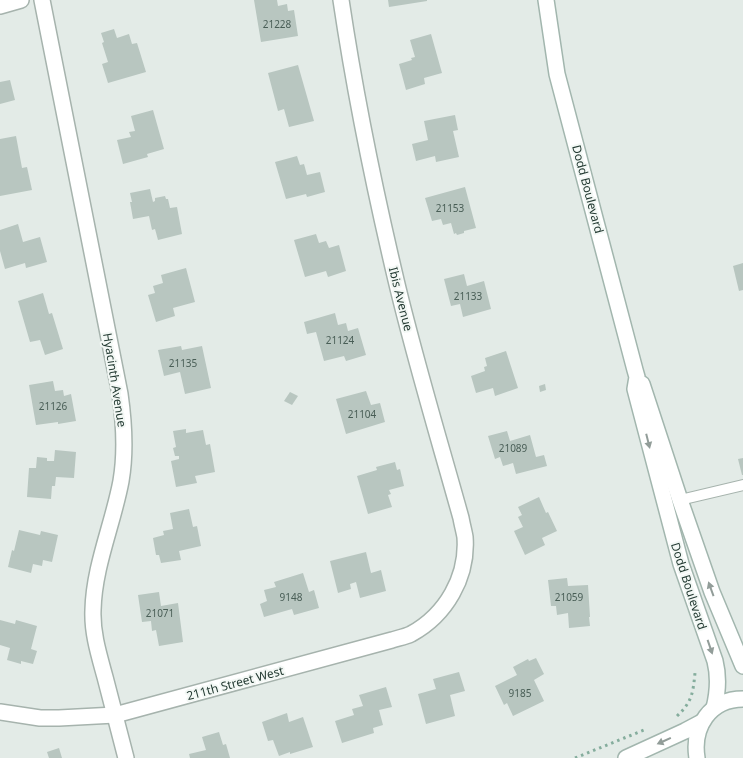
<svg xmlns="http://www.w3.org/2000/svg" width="743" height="758" font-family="'Noto Sans',sans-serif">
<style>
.building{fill:#b8c6c0}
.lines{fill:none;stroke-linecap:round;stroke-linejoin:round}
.lane-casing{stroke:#a6b3ad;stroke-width:12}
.street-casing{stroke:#a6b3ad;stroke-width:18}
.secondary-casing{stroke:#a2b6ae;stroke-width:18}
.path{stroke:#85ad9d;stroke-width:3;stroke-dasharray:2.5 4;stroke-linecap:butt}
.lane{stroke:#fff;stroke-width:10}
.street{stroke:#fff;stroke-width:15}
.secondary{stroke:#fff;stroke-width:15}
.oneway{fill:#929d99}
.labels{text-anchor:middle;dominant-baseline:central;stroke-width:4;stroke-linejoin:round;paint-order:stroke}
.number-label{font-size:10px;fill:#495e56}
.street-label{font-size:12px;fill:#243b33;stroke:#f3f8f5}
</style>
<rect width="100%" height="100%" fill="#e3ebe7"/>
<g class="building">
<path d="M254,0H277L278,6L287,4L288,11L294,10L298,36L261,42Z"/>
<path d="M388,0H427V1L389,7Z"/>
<path d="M114,29L117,38L129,34L132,44L137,43L146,72L108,83L102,64L108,62L102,43L104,42L101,33Z"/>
<path d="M431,34L442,73L424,78L425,84L406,90L399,64L412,60L411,58L415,57L410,40Z"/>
<path d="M298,65L314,121L289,127L284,109L278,111L268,73Z"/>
<path d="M10,80L15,100L0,104V82Z"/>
<path d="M153,110L164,149L147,154L148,157L123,164L117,140L131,137L129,132L135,131L131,116Z"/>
<path d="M455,115L458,130L453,131L459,157L436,162L435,156L416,161L412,144L428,140L424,121Z"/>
<path d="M16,136L22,168L27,167L32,190L0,196V139Z"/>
<path d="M297,156L300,165L304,164L307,175L320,172L325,192L307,197L306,194L286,199L275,162Z"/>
<path d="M465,187L476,228L464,231V233L457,235L456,233L454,234L451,223L443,225L441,219L432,221L425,198Z"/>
<path d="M150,189L153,202L155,201V198L165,196L166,199H168L170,208L177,207L182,234L158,240L155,229L152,230L149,216L133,219L130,202H132L130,193Z"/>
<path d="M18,224L23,242L40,237L47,262L26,268L25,263L5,269L0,251V230Z"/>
<path d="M316,234L319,243L326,241L329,248L339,245L346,271L328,277L326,271L305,277L294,240Z"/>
<path d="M743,263V290L739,291L733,266Z"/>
<path d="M186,268L195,302L173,308L175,316L156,322L148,295L155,293L153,286L163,283L161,275Z"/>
<path d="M464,274L467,286L484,281L491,309L463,317L460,304L451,306L444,279Z"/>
<path d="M43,293L49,314L52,313L63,349L45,355L40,340L30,342L18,301Z"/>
<path d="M335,313L338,325L346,323L348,331L358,328L366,355L346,361L344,356L324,361L316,332L307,334L304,322Z"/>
<path d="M181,346L182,350L202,346L211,388L185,394L180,372L164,376L158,350Z"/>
<path d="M506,351L518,388L495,396L493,388L476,393L471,376L485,371L484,367L487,366L485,358Z"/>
<path d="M53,381L55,391L63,390L64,396L71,394L76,421L58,424V422L36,425L29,385Z"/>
<path d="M545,384L546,390L540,392L539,386Z"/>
<path d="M366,391L371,405L380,403L385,422L346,434L336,399Z"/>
<path d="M290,392L298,396L292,405L284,401Z"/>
<path d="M186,429V433L203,430L206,445L210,444L215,472L195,476L197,483L176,487L171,461L179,459V456H175L173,448L176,447L173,431Z"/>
<path d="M507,431L510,441L530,435L536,457L544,455L547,466L516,474L513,463L503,466L500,457L495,459L488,436Z"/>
<path d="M55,450L76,452L74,478L56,477L55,486H52L51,499L27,497L29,468H36L37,457L47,458V461H54Z"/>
<path d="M743,458V475H742L738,459Z"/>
<path d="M395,462L397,470L400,469L404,486L389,490L391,494L388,495L392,507L368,514L357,476L377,470L376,467Z"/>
<path d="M539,497L546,513L548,512L557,531L542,538L545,545L525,555L514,531L523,527L518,517L522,515L518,507Z"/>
<path d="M189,509L193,527L197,526L201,546L179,551L181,560L161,563L159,555H156L153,538L164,535L163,531L173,529L170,513Z"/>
<path d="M19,530L40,535L41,531L58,535L52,562L43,560L42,566L33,564L31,573L8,567L12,550L14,551Z"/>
<path d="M366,552L371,573L381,570L386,591L360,598L356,582L350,584L351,589L338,593L330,561Z"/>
<path d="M303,573L309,592L314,590L319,608L294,615L292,609L264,617L260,604L267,601L264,590L276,587L274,582Z"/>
<path d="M567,578L568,586L588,585L590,617H589L590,626L569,628L568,613L557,615L556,606H551L548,580Z"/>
<path d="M159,592L161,606L178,603L183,642L159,646L156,630L152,631L151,621L142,622L138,595Z"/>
<path d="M0,620L15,624L16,620L37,626L31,649L37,651L33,664L21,661V664L7,660L10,648L0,645Z"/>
<path d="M536,658L544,674L534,680L544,701L513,716L507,703L504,705L495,686L517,675L513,667L528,659L529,661Z"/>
<path d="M459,672L465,691L450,695L455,716L426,724L418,694L436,689L433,679Z"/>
<path d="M386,687L392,707L379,710L383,725L373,728L374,733L342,743L335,721L354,715L352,709L363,706L359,695Z"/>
<path d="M287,713L289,722L303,717L313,747L290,754V752L279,756L273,740L268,741L262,722Z"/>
<path d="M219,732L223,745L226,744L230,758H190L189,754L206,750L202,737Z"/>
<path d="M59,748L62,758H49L47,752Z"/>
</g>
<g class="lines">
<defs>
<path id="lane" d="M680,500L743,485"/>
<g id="street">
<path d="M42,0L120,394C124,422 126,452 121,481C113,524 94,566 93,610C92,633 99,655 105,677C112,704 119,731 126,758"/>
<path d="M0,6L21,0"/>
<path d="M0,712L40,718H59L115,715L392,640C398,638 405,637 411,634C446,615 468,577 465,537C464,531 462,524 461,518C439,439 415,360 396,280C374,187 355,94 341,0"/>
</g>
<g id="secondary">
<path d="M546,0L557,74L635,370L637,377L635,389L681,564L715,661C719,677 718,692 714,708"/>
<path d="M642,384L680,500L712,592L743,666"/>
<path d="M626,758L685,731L702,722"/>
<path d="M697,758C692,727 710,699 743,699"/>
</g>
</defs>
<use href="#lane" class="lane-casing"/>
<use href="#street" class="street-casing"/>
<use href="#secondary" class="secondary-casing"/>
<g class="path">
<path d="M677,716C692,702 693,693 695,673"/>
<path d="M575,758L644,730"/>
</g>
<use href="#lane" class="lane"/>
<use href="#street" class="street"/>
<use href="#secondary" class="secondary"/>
</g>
<defs><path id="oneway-solid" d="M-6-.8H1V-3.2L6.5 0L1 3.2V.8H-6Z" transform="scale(1.25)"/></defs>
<g class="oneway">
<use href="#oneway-solid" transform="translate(648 441) rotate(76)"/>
<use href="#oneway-solid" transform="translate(711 589) rotate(-110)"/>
<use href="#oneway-solid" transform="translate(710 647) rotate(71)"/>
<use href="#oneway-solid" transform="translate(664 741) rotate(156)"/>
</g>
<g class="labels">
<g class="number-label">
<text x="277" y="24">21228</text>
<text x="450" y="208">21153</text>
<text x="468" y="296">21133</text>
<text x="340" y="340">21124</text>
<text x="183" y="363">21135</text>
<text x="53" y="406">21126</text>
<text x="362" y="414">21104</text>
<text x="513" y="448">21089</text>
<text x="291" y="597">9148</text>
<text x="569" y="597">21059</text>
<text x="160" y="613">21071</text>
<text x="520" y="693">9185</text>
</g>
<g class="street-label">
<text transform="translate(588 189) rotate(75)">Dodd Boulevard</text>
<text transform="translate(401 299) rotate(76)">Ibis Avenue</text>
<text transform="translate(115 380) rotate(81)">Hyacinth Avenue</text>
<text transform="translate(689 586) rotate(72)">Dodd Boulevard</text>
<text transform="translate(235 683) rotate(-15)">211th Street West</text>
</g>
</g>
</svg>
